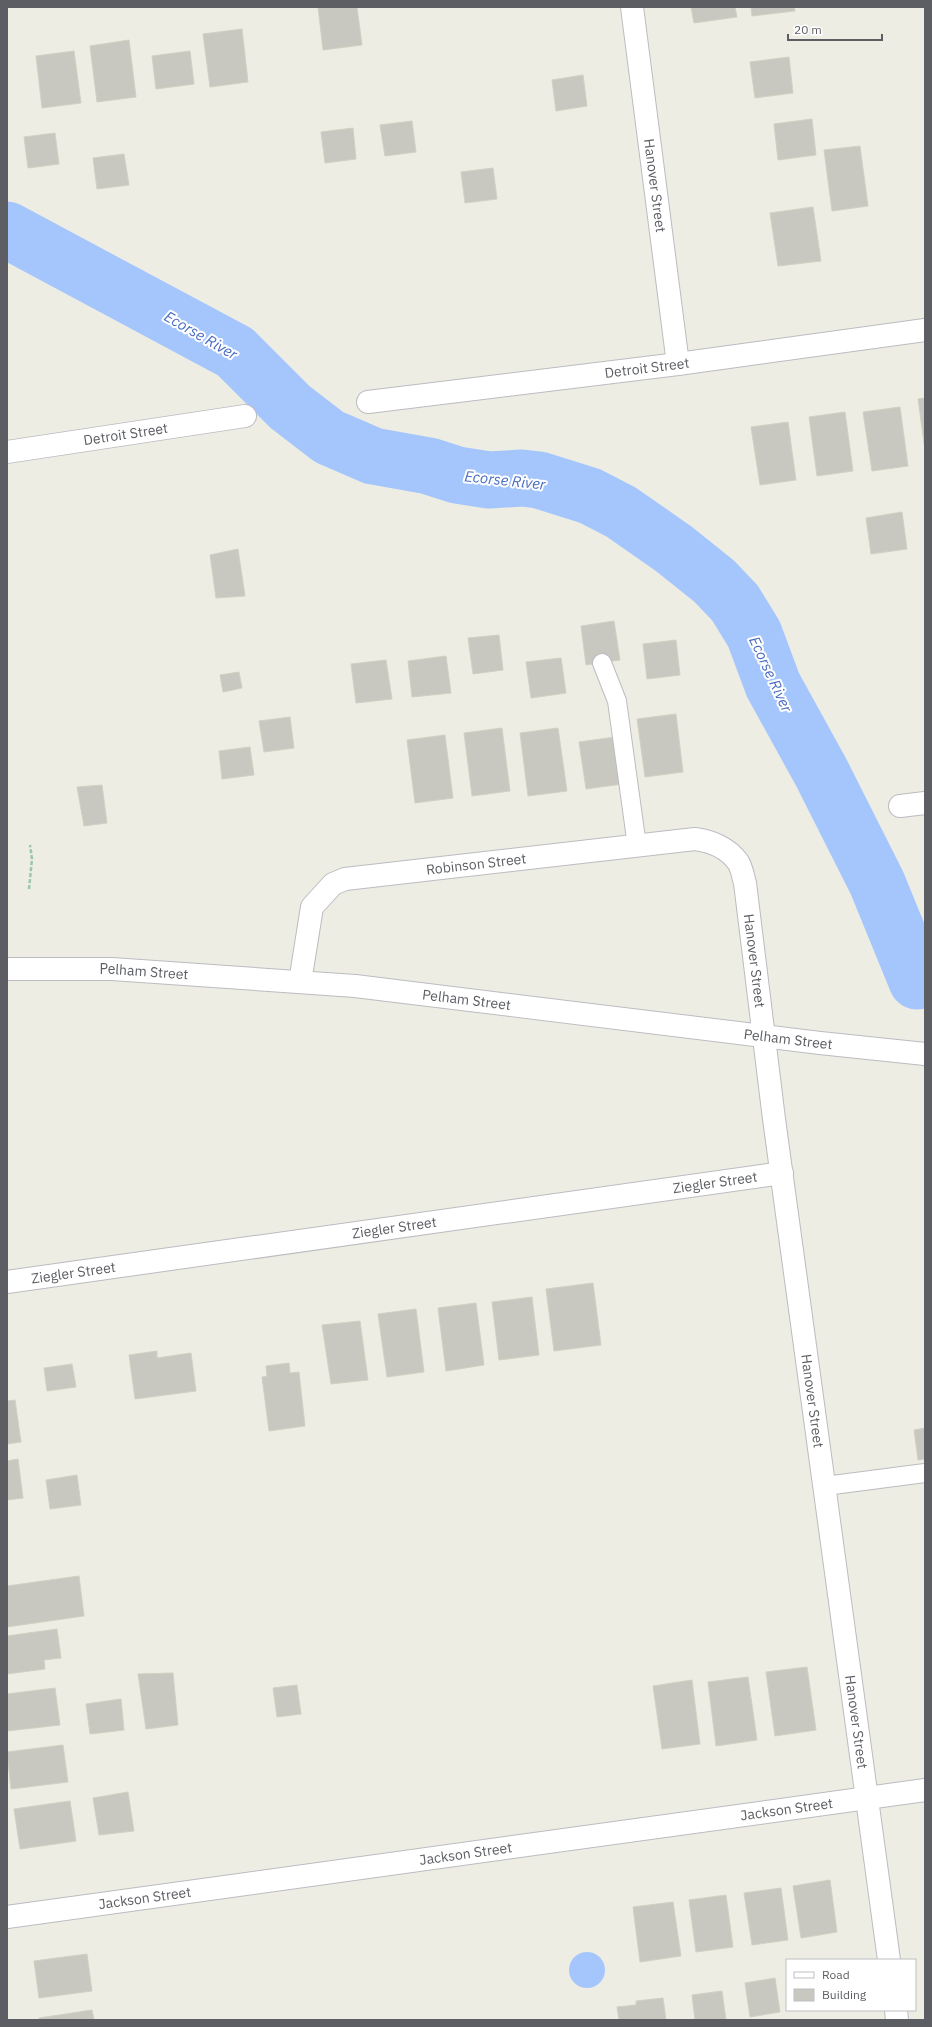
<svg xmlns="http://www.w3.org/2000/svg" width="932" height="2027" font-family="'IBM Plex Sans',sans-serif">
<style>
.water{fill:#a5c6fd}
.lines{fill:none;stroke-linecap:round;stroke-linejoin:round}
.river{stroke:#a5c6fd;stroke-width:57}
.building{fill:#c9c8c0;stroke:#d2d0c2}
.service-casing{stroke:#bbbcc2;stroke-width:20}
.minor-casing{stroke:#bbbcc2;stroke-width:24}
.tertiary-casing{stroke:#bbbcc2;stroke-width:24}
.path{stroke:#9ac5ae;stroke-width:2.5;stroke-dasharray:4 2;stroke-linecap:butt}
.service{stroke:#fff;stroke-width:18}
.minor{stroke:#fff;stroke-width:22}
.tertiary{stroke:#fff;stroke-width:22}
.labels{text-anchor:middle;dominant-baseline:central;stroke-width:4;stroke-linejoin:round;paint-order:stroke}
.street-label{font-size:14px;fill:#5c5e64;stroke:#fff}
.water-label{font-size:15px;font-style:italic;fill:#476cc0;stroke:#fff}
</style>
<rect width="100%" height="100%" fill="#eeede3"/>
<circle class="water" cx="587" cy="1970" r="18"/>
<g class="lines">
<path class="river" d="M7,230L235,352L290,407L329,437L373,456L429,466L457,475L489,480L522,478L539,480L590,496L621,512L674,549L714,581L735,603L754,634L773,685L821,772L877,883L917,981"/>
</g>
<g class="building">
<path d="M318,7H357L362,45L323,50Z"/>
<path d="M691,7H735L737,17L694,23Z"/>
<path d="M751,7H794L795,11L752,16Z"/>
<path d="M242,29L248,82L210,87L203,34Z"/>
<path d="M129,40L136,97L97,102L90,46Z"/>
<path d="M74,51L81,103L42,108L36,56Z"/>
<path d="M190,51L194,84L156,89L152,56Z"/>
<path d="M789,57L793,93L755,98L750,62Z"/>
<path d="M583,75L587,106L556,111L552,80Z"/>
<path d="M812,119L816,155L778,160L774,124Z"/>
<path d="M412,121L416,152L385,156L380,125Z"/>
<path d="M353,128L356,159L325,163L321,132Z"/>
<path d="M55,133L59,164L28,168L24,137Z"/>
<path d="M860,146L868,206L832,211L824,150Z"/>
<path d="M124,154L129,185L97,189L93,158Z"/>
<path d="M493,168L497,199L465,203L461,172Z"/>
<path d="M813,207L821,261L778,266L770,213Z"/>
<path d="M925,398V450L918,399Z"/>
<path d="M900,407L908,466L872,471L863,412Z"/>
<path d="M845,412L853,471L817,476L809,417Z"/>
<path d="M788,422L796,480L760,485L751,427Z"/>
<path d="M902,512L907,549L871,554L866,518Z"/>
<path d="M238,549L245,596L216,598L210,555Z"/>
<path d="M614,621L620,660L586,665L581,626Z"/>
<path d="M499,635L503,670L473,674L468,638Z"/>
<path d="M676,640L680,675L647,679L643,644Z"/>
<path d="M446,656L451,693L412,697L408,661Z"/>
<path d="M561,658L566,693L531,698L526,662Z"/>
<path d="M386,660L392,699L356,703L351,664Z"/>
<path d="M239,672L242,688L223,692L220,675Z"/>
<path d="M676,714L683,772L645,777L637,719Z"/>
<path d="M290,717L294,748L264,752L259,721Z"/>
<path d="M502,728L510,791L472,796L464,733Z"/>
<path d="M558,728L567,791L528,796L520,733Z"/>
<path d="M445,735L453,798L415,803L407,740Z"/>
<path d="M615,737L622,784L586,789L579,742Z"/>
<path d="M250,747L254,775L222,779L219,751Z"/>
<path d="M102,785L107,823L84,826L77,787Z"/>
<path d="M593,1283L601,1345L554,1351L546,1289Z"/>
<path d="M532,1297L539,1355L499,1360L492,1302Z"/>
<path d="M476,1303L484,1365L446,1371L438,1308Z"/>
<path d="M416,1309L424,1372L387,1377L378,1314Z"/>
<path d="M360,1321L368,1380L331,1384L322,1325Z"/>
<path d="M157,1351V1358L191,1353L196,1391L135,1399L129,1355Z"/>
<path d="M289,1363L290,1373L299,1372L305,1426L269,1431L262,1377L267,1376L266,1366Z"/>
<path d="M72,1364L76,1387L47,1391L44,1368Z"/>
<path d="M15,1400L21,1442L7,1444V1401Z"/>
<path d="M925,1428V1459L918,1460L914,1430Z"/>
<path d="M18,1459L23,1498L7,1500V1461Z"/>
<path d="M77,1475L81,1505L50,1509L46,1480Z"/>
<path d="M79,1576L84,1616L7,1627V1586Z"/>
<path d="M57,1629L61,1658L44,1660L45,1669L7,1674V1636Z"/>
<path d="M807,1667L816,1730L775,1736L766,1672Z"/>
<path d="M173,1673L178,1725L146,1729L138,1674Z"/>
<path d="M748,1677L757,1740L716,1746L708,1682Z"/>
<path d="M692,1680L700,1744L662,1749L653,1686Z"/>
<path d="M297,1685L301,1714L277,1717L273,1688Z"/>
<path d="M55,1688L60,1725L7,1731V1694Z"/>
<path d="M121,1699L124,1730L90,1734L86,1704Z"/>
<path d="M63,1745L68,1782L11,1789L7,1752Z"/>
<path d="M128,1792L134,1831L99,1835L93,1798Z"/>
<path d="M70,1801L76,1841L20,1849L14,1809Z"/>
<path d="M830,1880L837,1932L801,1938L793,1886Z"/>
<path d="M781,1888L788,1940L752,1945L744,1893Z"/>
<path d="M726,1895L733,1947L696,1952L689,1900Z"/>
<path d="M673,1902L681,1956L640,1962L633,1907Z"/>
<path d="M87,1954L92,1991L39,1998L34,1961Z"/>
<path d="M775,1978L780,2012L750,2017L745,1983Z"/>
<path d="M722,1991L726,2020H695L692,1995Z"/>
<path d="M663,1998L666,2020H619L617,2007L636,2005V2001Z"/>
<path d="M92,2010L94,2020H39V2018Z"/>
</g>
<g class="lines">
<defs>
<g id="service">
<path d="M602,663L617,701L637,846"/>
<path d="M825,1486L925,1473"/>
</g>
<g id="minor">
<path id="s1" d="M632,7L678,364"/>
<path id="s2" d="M368,402L678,364L925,330"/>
<path id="s3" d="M7,452L245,416"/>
<path d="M900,806L925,803"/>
<path id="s4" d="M300,982L312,907L333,884L345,879L695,839C711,841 728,848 738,862C742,868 743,877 745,883L774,1119L889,1960"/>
<path id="s5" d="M7,1282L782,1173"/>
<path id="s6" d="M7,1917L925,1790"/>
<path d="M896,2010L897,2020"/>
</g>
<g id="tertiary">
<path id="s7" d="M7,969H112L355,986L820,1043L925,1054"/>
</g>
</defs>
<use href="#service" class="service-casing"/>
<use href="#minor" class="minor-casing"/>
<use href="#tertiary" class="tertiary-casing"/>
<path class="path" d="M29,889L32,859L30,845"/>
<use href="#service" class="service"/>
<use href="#minor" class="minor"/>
<use href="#tertiary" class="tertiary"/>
</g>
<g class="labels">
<g class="street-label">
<text stroke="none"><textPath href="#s1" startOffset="180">Hanover Street</textPath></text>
<text stroke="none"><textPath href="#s2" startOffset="281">Detroit Street</textPath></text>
<text stroke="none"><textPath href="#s3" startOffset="120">Detroit Street</textPath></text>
<text stroke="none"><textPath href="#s4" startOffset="252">Robinson Street</textPath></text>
<text stroke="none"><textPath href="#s4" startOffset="623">Hanover Street</textPath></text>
<text stroke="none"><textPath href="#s7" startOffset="137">Pelham Street</textPath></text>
<text stroke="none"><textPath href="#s7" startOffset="461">Pelham Street</textPath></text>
<text stroke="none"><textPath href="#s7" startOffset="785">Pelham Street</textPath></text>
<text stroke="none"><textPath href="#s5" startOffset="715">Ziegler Street</textPath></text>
<text stroke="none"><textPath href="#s5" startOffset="391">Ziegler Street</textPath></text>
<text stroke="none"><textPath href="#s5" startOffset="67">Ziegler Street</textPath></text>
<text stroke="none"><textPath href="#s4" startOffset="1067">Hanover Street</textPath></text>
<text stroke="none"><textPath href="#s4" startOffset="1391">Hanover Street</textPath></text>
<text stroke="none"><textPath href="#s6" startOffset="787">Jackson Street</textPath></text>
<text stroke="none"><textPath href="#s6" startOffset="463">Jackson Street</textPath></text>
<text stroke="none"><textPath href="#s6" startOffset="139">Jackson Street</textPath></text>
</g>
<g class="water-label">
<text transform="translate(201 335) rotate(30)">Ecorse River</text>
<text transform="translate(505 480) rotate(6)">Ecorse River</text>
<text transform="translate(771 674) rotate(65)">Ecorse River</text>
</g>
</g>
<rect width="932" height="2027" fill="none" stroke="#5c5e64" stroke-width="16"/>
<rect x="786" y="1959" width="130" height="52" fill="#ffffff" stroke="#bebfc1"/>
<rect x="794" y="1972" width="20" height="6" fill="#ffffff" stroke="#bebfc1"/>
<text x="822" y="1979" font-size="12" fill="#5c5e64">Road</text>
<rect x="794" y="1989" width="20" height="12" fill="#c9c8c0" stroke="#bebfc1"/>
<text x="822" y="1999" font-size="12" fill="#5c5e64">Building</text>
<path d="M788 34v6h94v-6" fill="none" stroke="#5c5e64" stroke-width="2"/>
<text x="794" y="34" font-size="12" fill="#5c5e64" stroke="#ffffff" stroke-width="3" paint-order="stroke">20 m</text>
</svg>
